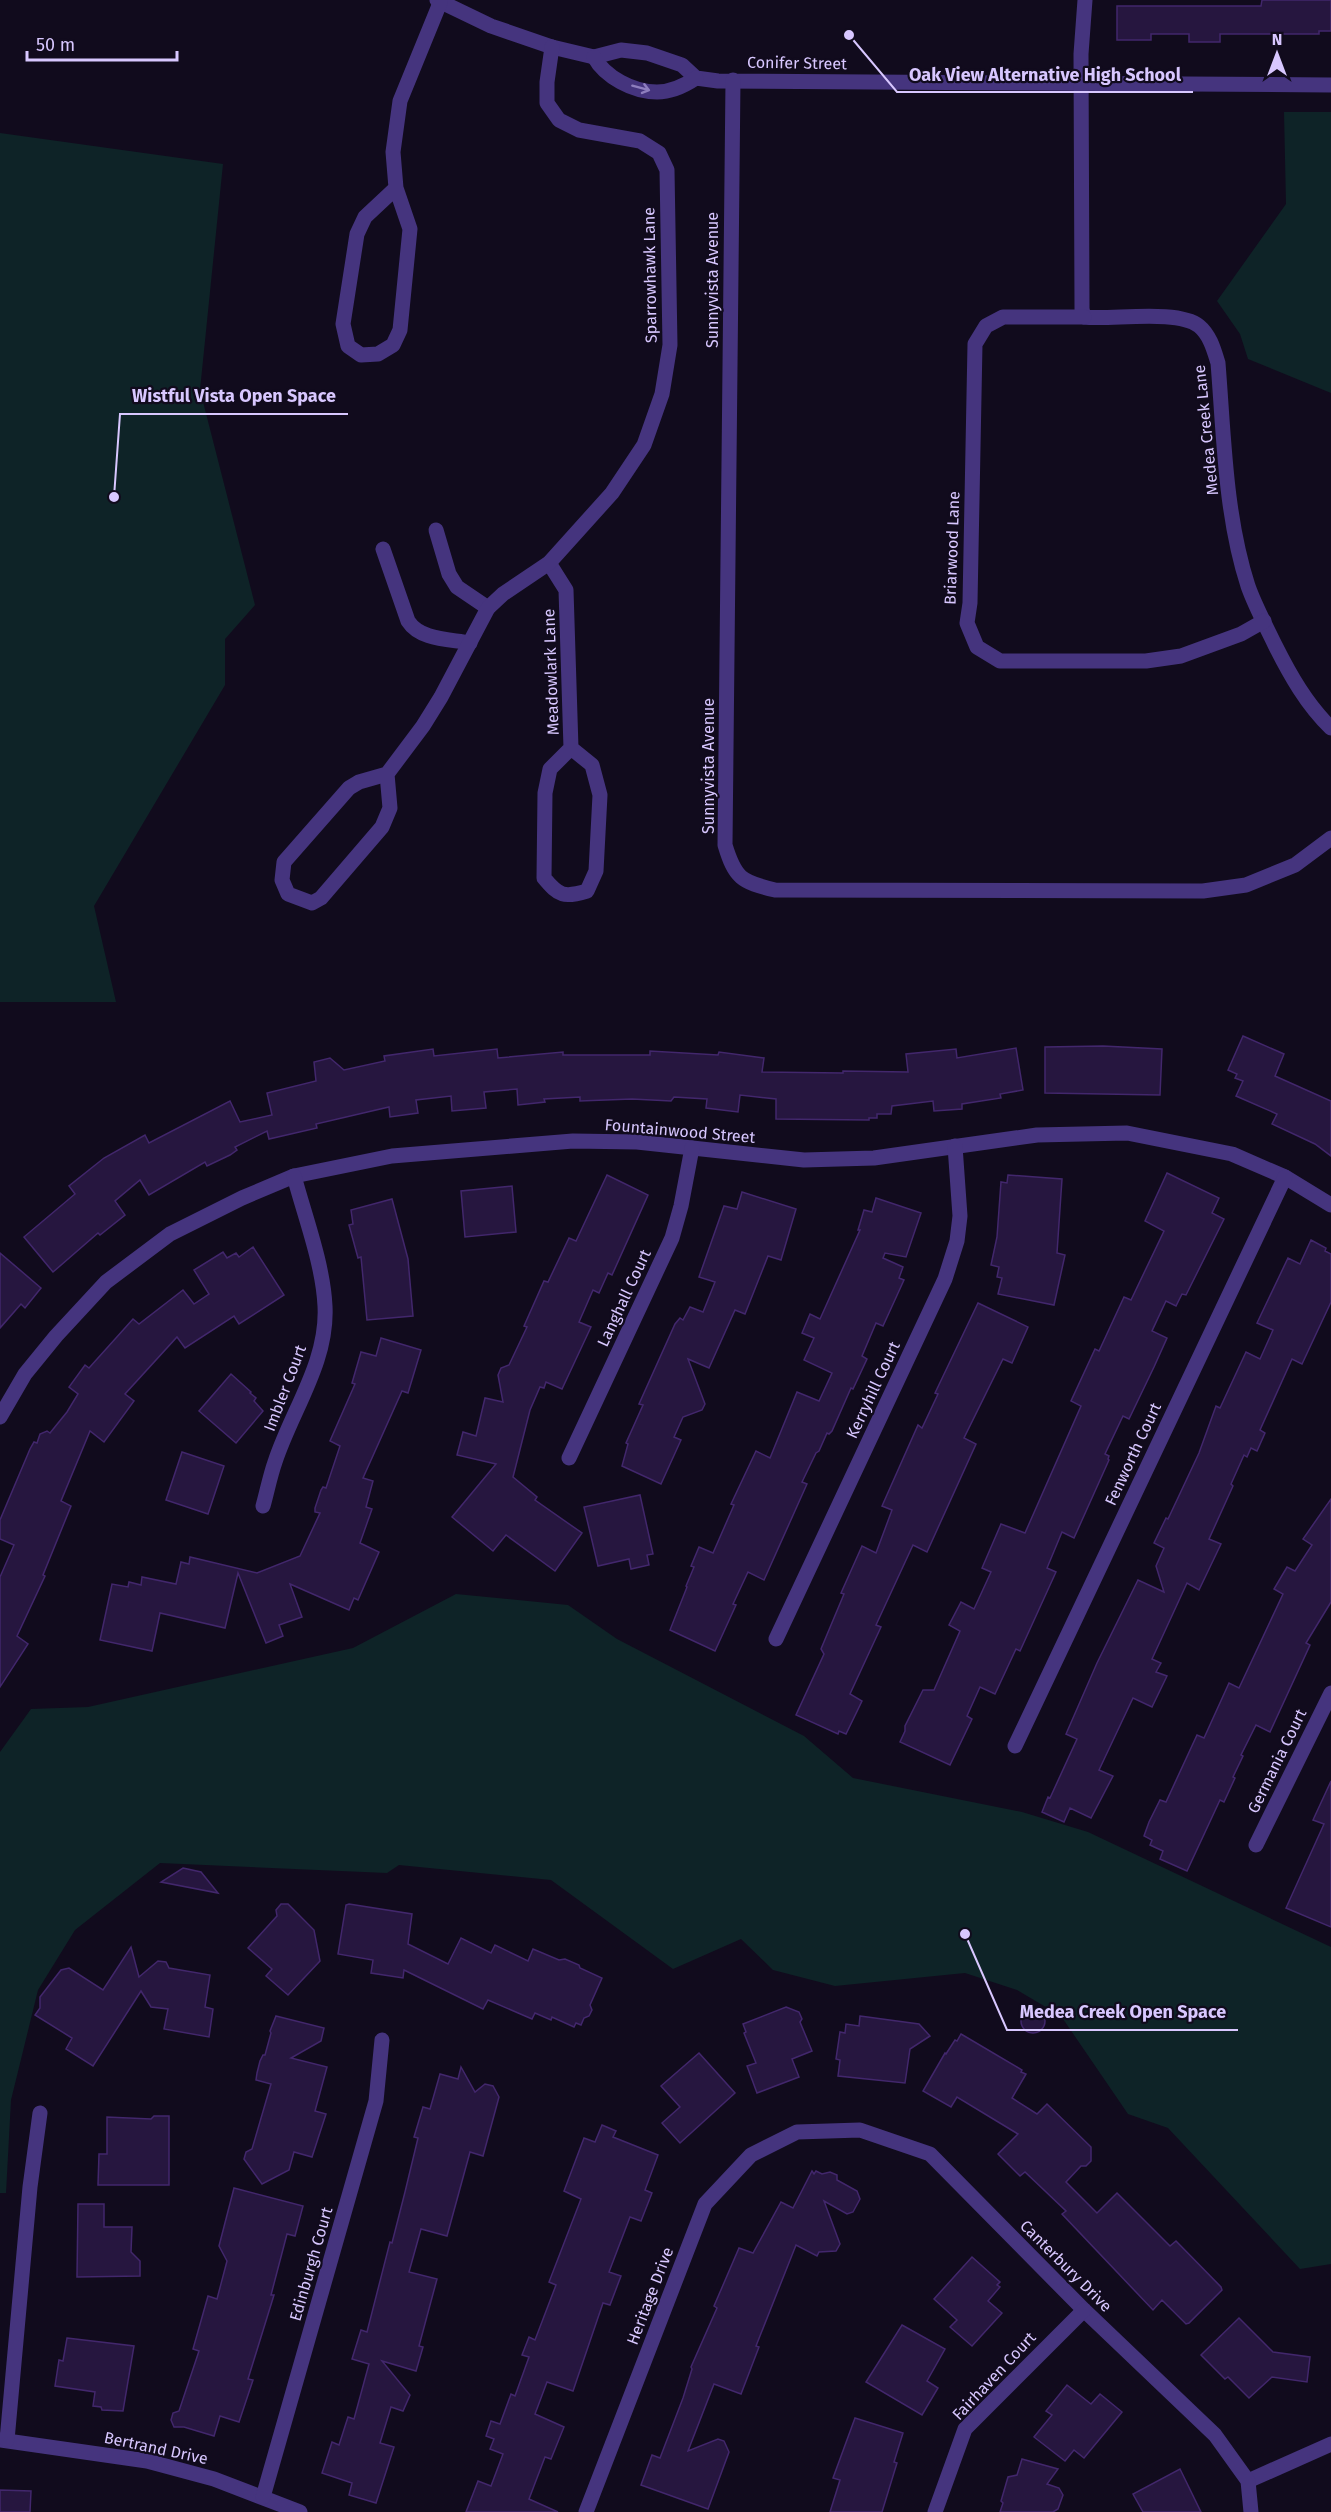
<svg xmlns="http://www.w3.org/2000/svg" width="1331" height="2512" font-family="'Fira Sans',sans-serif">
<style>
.green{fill:#0e2327}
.building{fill:#26163f;stroke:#42276c;stroke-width:1.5}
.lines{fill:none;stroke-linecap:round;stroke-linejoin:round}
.street{stroke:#45347e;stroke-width:15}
.oneway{stroke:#8e7ebe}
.labels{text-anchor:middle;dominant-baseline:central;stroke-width:4.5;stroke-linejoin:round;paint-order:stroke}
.street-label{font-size:16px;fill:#d8c7ff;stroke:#110b1d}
.leader{fill:none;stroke:#d8c7ff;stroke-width:2}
.callout-dot{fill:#d8c7ff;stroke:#110b1d;stroke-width:2}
.callout-label{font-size:18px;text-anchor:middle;font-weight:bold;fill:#d8c7ff;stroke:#110b1d;stroke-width:4.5;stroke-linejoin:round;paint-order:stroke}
</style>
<rect width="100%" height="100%" fill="#110b1d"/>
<g class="green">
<path d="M1284,112H1331V393L1248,359L1240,334L1217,301L1286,204Z"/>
<path d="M0,133L223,164L200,390L255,605L225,639V685L94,906L116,1002H0Z"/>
<path d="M456,1594L568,1605L617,1639L804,1736L853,1778L1022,1812L1088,1832L1331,1947V2264L1300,2269L1168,2128L1128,2114L1061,2016L1017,1990L965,1973L835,1986L773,1970L741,1939L673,1969L551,1880L399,1865L387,1873L160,1863L75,1930L38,1990L11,2100L6,2193H0V1752L31,1709L88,1707L353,1648Z"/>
</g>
<g class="building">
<path d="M1262,0H1331V31H1319V34H1220V42H1189V34H1151V40H1117V6H1261Z"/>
<path d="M1243,1036L1284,1054L1275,1076L1331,1101V1156L1315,1144L1272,1124L1277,1114L1236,1096L1243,1081L1235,1078L1237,1074L1228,1070Z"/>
<path d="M1103,1046L1162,1049L1160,1095L1045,1093V1047Z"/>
<path d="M1016,1048L1023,1090L1000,1094L1001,1098L962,1104V1109L934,1111L933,1101L892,1106L891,1114H877V1118H869V1120L776,1119V1099L740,1095L738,1112L706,1108L707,1099L674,1097L671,1101L632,1099L580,1101V1097L544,1099L545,1102L518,1105L517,1089L484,1092L486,1108L452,1111L451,1096L416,1100L418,1113L390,1117L389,1107L316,1124L317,1128L269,1139L267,1131L235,1147L237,1150L230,1155L207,1166L205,1162L149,1195L140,1180L115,1201L125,1215L100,1235L98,1233L53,1272L24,1237L75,1194L69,1186L104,1158L145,1135L149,1143L230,1101L240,1122L272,1115L267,1093L316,1081L314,1062L330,1058L344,1070L385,1061L384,1056L433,1049L434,1056L497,1049L498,1058L563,1052V1055H650V1051L718,1055L719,1052L764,1058L762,1072L843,1073V1071L908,1072L906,1054L956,1049L957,1058Z"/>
<path d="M1167,1173L1219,1198L1212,1213L1224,1219L1186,1295L1182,1294L1176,1306L1166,1301L1152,1331L1167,1338L1154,1367L1129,1419L1123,1416L1105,1454L1109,1456L1108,1459L1109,1460L1074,1538L1062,1532L1047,1568L1056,1572L1020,1651L1016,1649L995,1694L980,1687L967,1716L972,1719L950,1765L900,1742L905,1731V1726L923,1690H934L960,1631L949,1625L961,1602L974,1609L991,1572L982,1568L1001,1524L1025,1533L1081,1406L1071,1401L1095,1349L1099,1351L1124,1297L1131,1300L1164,1231L1145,1221Z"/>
<path d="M607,1175L648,1195L612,1275L608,1273L599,1293L593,1290L579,1322L591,1327L562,1389L546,1382L544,1388L540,1387L530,1410L513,1477L537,1497L535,1500L582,1533L555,1571L506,1535L493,1551L452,1517L496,1464L457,1455L463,1432L476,1436L485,1398L503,1402L498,1375L501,1368L509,1365L527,1327L524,1326L544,1281L548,1282L569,1238L576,1241Z"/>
<path d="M1008,1175L1062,1179L1057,1253L1065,1255L1054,1305L998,1294L1002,1278L997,1277L999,1267L991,1265L997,1237L1001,1182L1007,1183Z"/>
<path d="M512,1186L516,1232L465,1237L461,1191Z"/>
<path d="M742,1192L796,1209L781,1260L768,1256L745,1314L735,1310L709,1368L688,1359L705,1404L702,1410L683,1417L674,1437L681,1440L661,1484L622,1466L628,1444L626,1443L643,1405L639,1404L675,1324L680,1318L683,1320L690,1307L703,1312L715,1282L699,1277L724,1206L737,1209Z"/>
<path d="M876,1198L921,1213L906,1257L885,1253L883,1258L903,1267L899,1278L904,1280L883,1326L876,1323L862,1356L867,1359L853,1389L851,1388L832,1431L829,1434L827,1433L819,1451L816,1453L802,1482L807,1484L764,1580L748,1572L733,1604L736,1605L715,1651L670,1630L687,1587L686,1586L694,1567L691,1566L699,1547L713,1553L734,1505L731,1504L756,1451L770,1458L797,1392L819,1401L832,1373L804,1360L814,1338L802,1333L810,1314L820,1319L860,1230H858L864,1210L872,1212Z"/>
<path d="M392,1199L408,1259L413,1316L367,1320L361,1257L358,1258L349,1225L353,1224L351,1210Z"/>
<path d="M1311,1240L1326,1248L1325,1251L1331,1254V1302L1302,1364L1292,1359L1260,1430L1265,1433L1257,1451L1251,1448L1247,1457L1244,1455L1231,1484L1233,1486L1209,1539L1221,1544L1199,1590L1187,1583L1152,1659L1161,1663L1156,1672L1167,1676L1152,1707L1133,1698L1099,1770L1113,1776L1091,1818L1070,1808L1064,1822L1042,1812L1048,1797L1050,1798L1077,1739L1066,1734L1097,1663L1138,1580L1164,1592L1156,1566L1164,1548L1154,1543L1166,1518L1168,1519L1199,1453L1216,1406L1220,1408L1246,1352L1260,1359L1273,1330L1257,1323L1288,1258L1300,1264Z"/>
<path d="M253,1247L284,1295L239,1324L234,1316L185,1348L177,1337L125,1394L134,1401L104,1442L90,1431L61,1501L71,1506L43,1575L45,1576L17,1636L28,1644L0,1687V1577L14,1545L0,1539V1520L30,1449L34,1442L37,1443L40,1434L47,1431L50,1433L67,1412L78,1394L69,1387L85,1365L89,1368L133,1319L139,1324L183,1290L194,1304L209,1294L194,1270L223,1252L227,1258L236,1253L239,1257Z"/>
<path d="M0,1253L41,1288L25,1308L21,1304L0,1328Z"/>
<path d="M978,1303L1028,1327L1012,1363L1003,1359L964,1438L976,1444L927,1552L913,1545L876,1625L881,1627L850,1694L862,1701L846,1734L839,1731L838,1734L796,1715L824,1654L821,1649L844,1594L841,1593L862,1546L876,1553L892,1510L882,1506L918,1425L922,1428L938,1394L935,1393Z"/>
<path d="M381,1338L421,1350L408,1393L402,1391L363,1478L373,1481L366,1507L372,1509L360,1543L379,1552L358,1600L354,1598L349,1610L290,1584L302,1617L279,1625L283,1636L266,1643L238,1573L225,1628L160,1613L152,1651L100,1640L112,1584L128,1587L129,1582L141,1585L142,1577L176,1584L181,1562L189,1564L190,1557L257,1573L300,1556L320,1513L315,1512V1508L321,1490L323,1487L326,1488L340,1446L330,1441L355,1384L352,1383L361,1352L376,1356Z"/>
<path d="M231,1374L251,1392L250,1393L256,1398L254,1401L263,1411L236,1443L199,1411Z"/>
<path d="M182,1452L224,1466L208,1514L166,1500Z"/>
<path d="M640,1495L653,1554L647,1555L649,1565L631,1569L629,1559L598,1566L584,1507Z"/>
<path d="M1331,1499V1602L1306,1643L1310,1645L1270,1732L1256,1725L1241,1755L1243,1756L1233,1777L1235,1778L1224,1802L1220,1800L1187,1871L1160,1859L1163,1851L1150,1845L1152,1840L1144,1836L1149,1822L1160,1800L1166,1802L1197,1735L1204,1738L1229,1683L1239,1688L1283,1594L1274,1589L1287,1567L1295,1571L1312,1545L1303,1539Z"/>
<path d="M1331,1781V1927L1286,1908L1324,1824L1313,1820Z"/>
<path d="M183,1868L201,1872L218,1893L161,1882Z"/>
<path d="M281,1904H288L314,1930L320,1961L288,1995L266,1976L272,1969L248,1948L277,1916L276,1910Z"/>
<path d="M349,1904L412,1914L408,1944L448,1964L461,1938L491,1953L495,1945L528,1961L533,1949L559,1960L565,1959L579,1965L580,1968L602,1978L590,2005L592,2010L589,2016L584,2018L581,2025L576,2023L574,2027L552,2017L551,2020L535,2013L532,2019L488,2000L483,2009L404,1970L403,1978L371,1973L373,1960L338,1954L346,1905Z"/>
<path d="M131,1947L139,1977L158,1961L166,1962L169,1968L210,1975L205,2007L213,2009L209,2037L164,2029L168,2009L151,2007L141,1991L93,2066L66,2049L72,2038L35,2015L40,2008V1997L61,1970L69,1968L103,1990Z"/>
<path d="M786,2007L799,2012L802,2019L800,2022L812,2051L792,2059L799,2077L757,2093L747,2066L756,2063L744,2033L746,2032L743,2024Z"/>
<circle cx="1033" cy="2021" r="12"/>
<path d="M276,2016L324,2028L321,2041L291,2058L327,2067L315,2111L326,2114L312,2157L294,2152L289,2170L262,2184L244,2159L246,2152L252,2149L271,2084L256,2080L257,2073L260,2061L263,2055H265L271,2033L270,2031Z"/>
<path d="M860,2016L919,2024L930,2036L910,2049L905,2083L838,2076L840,2060L836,2059L840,2032L845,2033L846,2024L859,2026Z"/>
<path d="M961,2034L1022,2070L1021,2072L1026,2074L1012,2098L1037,2114L1047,2104L1091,2147V2161L1086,2166H1081L1066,2182L1097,2213L1117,2193L1170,2246L1176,2241L1221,2287L1222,2290L1189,2323L1186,2324L1162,2300L1153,2310L1062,2214L1066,2211L1025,2172L1020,2176L998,2154L1018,2134L957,2097L951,2107L923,2091L945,2053L946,2054L955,2040L957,2041Z"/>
<path d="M699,2053L735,2093L680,2143L662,2123L680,2107L661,2086Z"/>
<path d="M461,2067L475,2092L485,2084L493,2086L499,2097L483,2156L470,2152L447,2236L421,2229L409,2272L437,2279L419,2346L423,2347L416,2371L382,2361L410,2395L403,2411L391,2407L380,2443L394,2447L376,2503L349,2495L352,2483L322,2473L332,2442L339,2445L348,2417L354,2419L369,2364L352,2359L361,2330L367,2332L390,2242L392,2243L405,2192L418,2138L414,2137L423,2107L430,2109L440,2074L458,2079Z"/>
<path d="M154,2116H169V2185H98L99,2154H107V2117L151,2119Z"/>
<path d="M602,2125L616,2131L613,2137L658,2155L645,2190L652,2193L641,2221L630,2217L609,2272L621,2276L610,2305L603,2303L573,2391L547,2382L535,2414L564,2427L551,2459L545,2457L529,2499L558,2512H466L478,2481L491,2486L503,2454L490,2449L494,2439L486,2436L491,2421L500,2424L511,2394L515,2396L529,2357L522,2355L529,2337L535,2340L556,2285L549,2282L581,2199L564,2191L584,2138L595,2142Z"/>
<path d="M812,2171L814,2174L816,2171L822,2174L830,2172L837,2175V2180L857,2191L860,2199L853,2212L847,2214L824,2201L840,2244L836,2251L819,2252L817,2256L796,2245L756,2346L759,2347L741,2394L714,2384L688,2451L718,2439L724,2441L729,2452L708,2509L641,2485L652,2455L660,2458L683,2398L692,2369L691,2367L717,2308L714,2306L739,2248L753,2253L781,2202L793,2208Z"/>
<path d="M234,2188L303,2206L295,2236L287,2234L271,2295H274L248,2379L253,2380L239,2422L220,2416L214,2436L184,2427H174L171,2420L173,2413L179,2411L199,2351L193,2349L208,2296L217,2299L227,2261L219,2246Z"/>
<path d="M78,2204H104V2227H132L131,2252L140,2261V2276L77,2277Z"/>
<path d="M972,2257L1000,2282L997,2285L1000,2287L988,2301L1002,2313L972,2346L950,2327L957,2320L934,2299Z"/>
<path d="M1239,2318L1273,2352L1310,2357L1307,2382L1272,2377L1249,2398L1228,2377L1225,2379L1201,2355Z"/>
<path d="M902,2325L945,2349L927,2381L938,2388L922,2415L866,2382Z"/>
<path d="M67,2338L134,2346L123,2411L102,2410L101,2407L93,2406L95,2392L55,2386L59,2360L63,2361Z"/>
<path d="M1067,2385L1091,2404L1100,2394L1122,2412L1084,2458L1074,2450L1065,2461L1034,2437L1052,2415L1046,2411Z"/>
<path d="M855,2418L903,2433L894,2462L897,2463L882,2512H830L840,2480L833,2478Z"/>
<path d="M1022,2459L1058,2469L1047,2484L1059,2488L1063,2495L1058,2509L1053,2512H1000L1003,2503L1001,2501L1008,2477L1017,2475Z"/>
<path d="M1180,2469L1201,2512H1143L1133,2494Z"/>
<path d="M0,2490L31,2491L30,2512H0Z"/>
</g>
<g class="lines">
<g class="street">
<path d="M437,0L491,26L552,47L594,57L621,50L647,53L682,65L696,78L718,81L1331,85"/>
<path d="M1085,0L1081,54L1082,309L1084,317C1112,320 1178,309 1199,326C1210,335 1214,350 1218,363C1224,437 1225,515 1248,586C1255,606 1266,626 1275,645C1290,675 1307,705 1331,728"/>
<path d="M594,57C605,77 633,92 657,92C671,92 684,86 696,78"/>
<path d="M733,80L725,845C735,878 741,882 775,890L1203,891L1246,885L1295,865L1331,838"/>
<path d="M396,188L365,217L357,234L343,324L348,346L361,355L378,354L393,345L400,330L410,229L396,188L393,152L400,101L440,3"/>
<path d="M1084,317H1003L986,326L975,344L970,603L967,623L977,647L1000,661H1146L1181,656L1241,634L1264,621"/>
<path d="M436,530L449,574L457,587L488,608"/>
<path d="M383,549L408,621C420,640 449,639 470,643"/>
<path d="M549,563L566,590L571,748L592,765L600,795L596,871L587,891C564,898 559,896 544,878L545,793L550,769L571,748"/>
<path d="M387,774L390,808L382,827L321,898L312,903L288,894L282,880L284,862L349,788L359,782L387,774L423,726L441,697L488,608L503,594L549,563L612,493L644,445L662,394L670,345L667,170L659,153L640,141L579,130L559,120L547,103V82L552,47"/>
<path d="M0,1417L25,1374L56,1336L106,1282L170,1234L242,1198L294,1176L392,1156L573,1141L637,1142L804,1160L874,1158L1037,1135L1127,1133L1232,1154L1285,1177L1331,1205"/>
<path d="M569,1458L672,1238L681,1206L692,1148"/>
<path d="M263,1506C267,1492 270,1476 275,1462C292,1410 328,1362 325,1306C323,1264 305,1217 294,1176"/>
<path d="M776,1639L945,1279L957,1241L960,1216L955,1146"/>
<path d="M1015,1746L1285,1177"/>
<path d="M1256,1845L1331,1693"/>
<path d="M0,2440L147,2461L214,2479L300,2512"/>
<path d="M7,2440L30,2187L40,2113"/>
<path d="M1248,2481L1331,2444"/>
<path d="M263,2497L376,2101L382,2040"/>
<path d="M586,2512L705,2204L751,2155L797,2132L860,2130L930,2154L1084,2310L1215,2435L1248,2481L1251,2512"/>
<path d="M935,2512L965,2429L1084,2310"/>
</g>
</g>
<defs><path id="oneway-shaft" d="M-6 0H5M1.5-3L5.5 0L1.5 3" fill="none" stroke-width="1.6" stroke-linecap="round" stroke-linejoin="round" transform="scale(1.5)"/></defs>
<use class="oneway" href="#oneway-shaft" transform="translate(641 88) rotate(15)"/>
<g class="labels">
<g class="street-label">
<text transform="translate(797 63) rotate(1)">Conifer Street</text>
<text transform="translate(650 275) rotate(-91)">Sparrowhawk Lane</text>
<text transform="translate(712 280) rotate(-90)">Sunnyvista Avenue</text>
<text transform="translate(1206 430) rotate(-96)">Medea Creek Lane</text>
<text transform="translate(952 548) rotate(-88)">Briarwood Lane</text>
<text transform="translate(551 672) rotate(-92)">Meadowlark Lane</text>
<text transform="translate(708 766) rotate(-90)">Sunnyvista Avenue</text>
<text transform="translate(680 1131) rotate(5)">Fountainwood Street</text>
<text transform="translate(624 1298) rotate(-65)">Langhall Court</text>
<text transform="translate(285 1388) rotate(-69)">Imbler Court</text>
<text transform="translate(873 1390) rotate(-65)">Kerryhill Court</text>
<text transform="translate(1133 1454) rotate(-65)">Fenworth Court</text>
<text transform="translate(1277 1761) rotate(-64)">Germania Court</text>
<text transform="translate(311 2264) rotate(-74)">Edinburgh Court</text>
<text transform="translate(1066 2266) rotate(45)">Canterbury Drive</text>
<text transform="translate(650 2296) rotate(-69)">Heritage Drive</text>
<text transform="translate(994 2376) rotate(-47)">Fairhaven Court</text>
<text transform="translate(156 2448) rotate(12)">Bertrand Drive</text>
</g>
</g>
<path class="leader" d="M849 35L897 92H1193M114 497L120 414H348M965 1934L1007 2030H1238"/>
<g class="callout-dot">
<circle cx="849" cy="35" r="6"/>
<circle cx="114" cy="497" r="6"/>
<circle cx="965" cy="1934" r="6"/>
</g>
<g class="callout-label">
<text x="1045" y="81">Oak View Alternative High School</text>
<text x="234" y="402">Wistful Vista Open Space</text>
<text x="1123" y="2018">Medea Creek Open Space</text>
</g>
<g transform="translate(1277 54)" stroke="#110b1d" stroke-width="4.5" paint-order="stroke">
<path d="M0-4.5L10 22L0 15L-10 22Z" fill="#d8c7ff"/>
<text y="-9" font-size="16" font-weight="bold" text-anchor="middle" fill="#d8c7ff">N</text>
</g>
<path d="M27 51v9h150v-9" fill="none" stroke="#d8c7ff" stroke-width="3"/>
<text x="36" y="51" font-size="18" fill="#d8c7ff" stroke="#110b1d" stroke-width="4.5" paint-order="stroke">50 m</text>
</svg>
